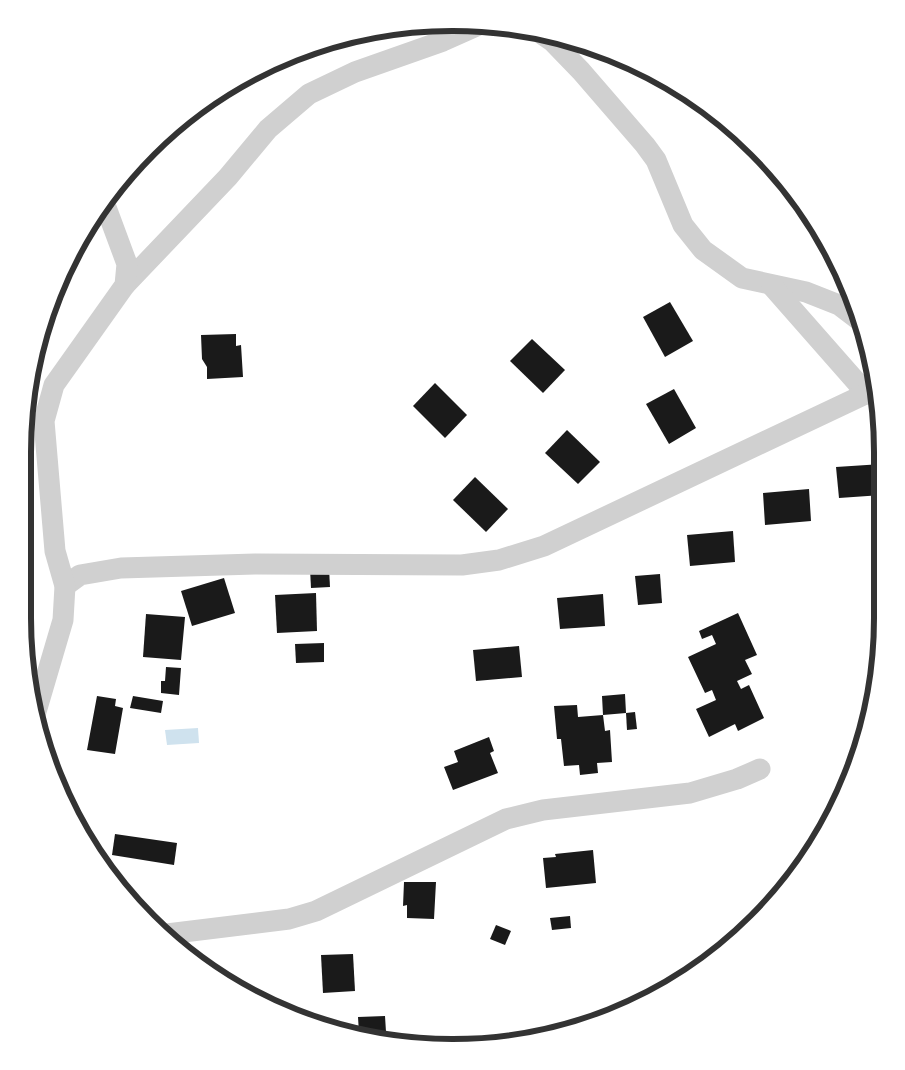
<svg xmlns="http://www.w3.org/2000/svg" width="905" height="1070" font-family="Poppins,sans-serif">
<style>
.water{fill:#cfe2ee}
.building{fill:#1a1a1a}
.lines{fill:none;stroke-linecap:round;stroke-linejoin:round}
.minor{stroke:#d0d0d0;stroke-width:21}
.rim{fill:none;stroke:#333;stroke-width:6}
</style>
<rect width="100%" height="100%" fill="#fff"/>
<path class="water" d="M198,728L199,743L167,745L165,730Z"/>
<g class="building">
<path d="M670,302L693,341L665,357L643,317Z"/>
<path d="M236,334V346L241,345L243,377L207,379V367L202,359L201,335Z"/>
<path d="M532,339L565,370L543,393L510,361Z"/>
<path d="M435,383L467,415L445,438L413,406Z"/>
<path d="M674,389L696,428L669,444L646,404Z"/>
<path d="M567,430L600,462L578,484L545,453Z"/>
<path d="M882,464V495L839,498L836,467Z"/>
<path d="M475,477L508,509L486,532L453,500Z"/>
<path d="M809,489L811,521L765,525L763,493Z"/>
<path d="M733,531L735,562L690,566L687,535Z"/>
<path d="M329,568L330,587L311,588L310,569Z"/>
<path d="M660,574L662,603L638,605L635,576Z"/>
<path d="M224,578L235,613L192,626L181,591Z"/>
<path d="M316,593L317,631L277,633L275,595Z"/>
<path d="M603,594L605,626L560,629L557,598Z"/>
<path d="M738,613L757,655L745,660L752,674L737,681L741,689L749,685L764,718L738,731L735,724L709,737L696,709L716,700L712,690L705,693L688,657L716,644L712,635L702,639L699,631Z"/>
<path d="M146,614L185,617L181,660L143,657Z"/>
<path d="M324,643V662L296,663L295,644Z"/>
<path d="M519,646L522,677L476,681L473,650Z"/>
<path d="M166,667L181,668L179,695L161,693V681H165Z"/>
<path d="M625,694L626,713L603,715L605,731L610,730L612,762L597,763L598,773L580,775L579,765L564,766L561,739H557L554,706L577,705L578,717L603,715L602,696Z"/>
<path d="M97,696L116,699L115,706L123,708L115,754L87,750Z"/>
<path d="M133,696L163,701L161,713L130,708Z"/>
<path d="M635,712L637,729L627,730L626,713Z"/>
<path d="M489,737L494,751L490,753L498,773L453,790L444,767L458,762L454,751Z"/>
<path d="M115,834L177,843L174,865L112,855Z"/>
<path d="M593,850L596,883L546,888L543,858L556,857L555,854Z"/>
<path d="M404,882H436L434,919L407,918V905L403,906Z"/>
<path d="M570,916L571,928L552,930L550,918Z"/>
<path d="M496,925L511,931L505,945L490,939Z"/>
<path d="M353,954L355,991L323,993L321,955Z"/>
<path d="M385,1016L386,1032L359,1033L358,1017Z"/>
</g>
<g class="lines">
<g class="minor">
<path d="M539,32L552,41L581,71L645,145L656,160L683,225L703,250L742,278L806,292L839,305L860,321"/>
<path d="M125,285L228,177L268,129L309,94L355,72L443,41L479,25"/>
<path d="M772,286L867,394"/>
<path d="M65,586L80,575L121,568L255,564L462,565L499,560L544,546L876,389"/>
<path d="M35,715L63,620L65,586L55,551L44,421L54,385L125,285L127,264L104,202"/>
<path d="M167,934L289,919L316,911L506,819L543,810L690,793L737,779L760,769"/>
</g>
</g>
<path d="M0 0H905V1070H0ZM452 31H453A421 421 0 0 1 874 452V618A421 421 0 0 1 453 1039H452A421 421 0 0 1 31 618V452A421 421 0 0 1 452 31Z" fill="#fff" fill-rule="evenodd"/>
<path class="rim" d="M452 31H453A421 421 0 0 1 874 452V618A421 421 0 0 1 453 1039H452A421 421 0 0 1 31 618V452A421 421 0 0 1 452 31Z"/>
</svg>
